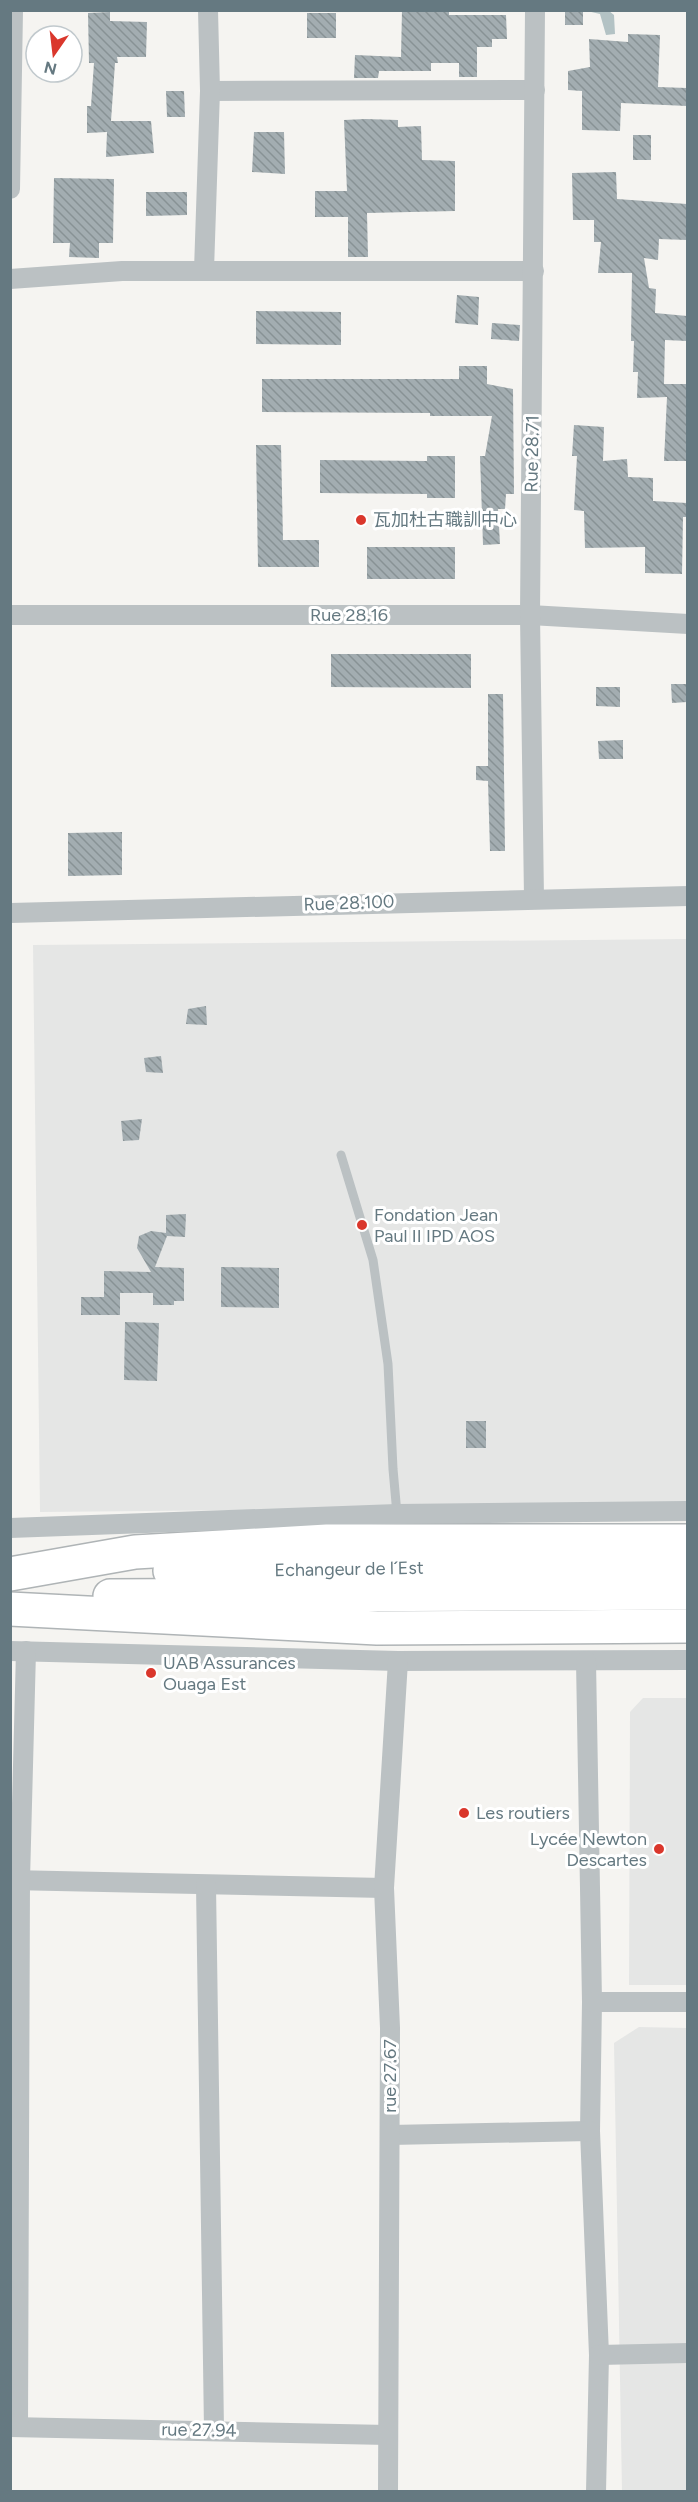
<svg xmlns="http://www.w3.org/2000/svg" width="698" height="2502" font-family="Figtree,'Noto Sans SC',sans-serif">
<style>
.built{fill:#e5e6e5}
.water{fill:#b3c2c4}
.building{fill:url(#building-back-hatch)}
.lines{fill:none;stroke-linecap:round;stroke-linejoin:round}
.highway-casing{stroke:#afb4b6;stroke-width:36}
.lane{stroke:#bbc1c3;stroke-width:9}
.street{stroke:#bbc1c3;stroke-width:20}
.highway{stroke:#fff;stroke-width:33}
.poi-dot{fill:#da372c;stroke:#fff;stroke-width:2}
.labels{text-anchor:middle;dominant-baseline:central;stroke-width:6;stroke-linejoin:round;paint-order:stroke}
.street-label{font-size:18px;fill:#657981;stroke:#fff}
.poi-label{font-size:18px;fill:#657981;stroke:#fff;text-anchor:start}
</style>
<defs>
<pattern id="building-back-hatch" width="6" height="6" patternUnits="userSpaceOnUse" patternTransform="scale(1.5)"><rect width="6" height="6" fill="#a3adb1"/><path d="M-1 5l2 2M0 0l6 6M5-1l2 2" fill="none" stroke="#889295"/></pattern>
</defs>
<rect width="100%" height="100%" fill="#f5f4f1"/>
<g class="built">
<path d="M687,939V1506L40,1512L33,945Z"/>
<path d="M643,1698H687V1985H629L630,1712Z"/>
<path d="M639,2027L687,2028V2491H622L614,2043Z"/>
</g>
<path class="water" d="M587,11H609L614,15L615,34L606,35L600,14Z"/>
<g class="building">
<path d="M402,10H449V15H506L507,39H492V47H477V77H459V63H431V71H379L378,78H354L355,55L401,57Z"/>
<rect x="565" y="10" width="18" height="15"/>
<path d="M110,12V21L147,22L146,57H117L118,63H115L111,121H151L154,153L106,157L107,132L87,133V106H91L94,63H89L88,13Z"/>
<rect x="307" y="13" width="29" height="25"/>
<path d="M628,34L660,35L658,87L687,88V106L621,103L620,131L582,130V91L568,90V71L590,67L589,39L628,42Z"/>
<path d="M166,91H184L185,117H167Z"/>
<path d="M365,119L398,120V127L421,126L422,160L455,161V211L367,213L368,257H348V217H315V191H347L344,120Z"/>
<path d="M254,132H284L285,174L252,172Z"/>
<rect x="633" y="135" width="18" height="25"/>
<path d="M616,172L617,199L687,204V240L659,239L658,260L644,258L649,288L656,289L655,313L687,316V341L665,340L664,384H687V461H664L667,397L637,398L638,372H633L634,341H631L632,273H598L601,242H594V220H573L572,173Z"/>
<path d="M54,178L114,179L113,243H99V258L69,257L70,243H53Z"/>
<path d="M146,192H187V215L146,216Z"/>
<path d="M457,295L479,297L478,325L455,323Z"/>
<path d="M256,311L341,312V345L256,344Z"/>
<path d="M492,323L520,325L519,341L491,339Z"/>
<path d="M459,366H487V384L513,389L514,494H506L505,509H498L500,544L483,545L480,456H485L492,416H430V413L262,412V379H459Z"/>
<path d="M574,425L604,427L603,461L627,459L628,477L653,478V501L687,503V517H683L682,574L645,573V547L585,548L584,511L574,510L577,456H572Z"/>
<path d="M256,445H281L283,540H319V567H258Z"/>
<path d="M427,456H455V498H427V494L320,493V460L427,461Z"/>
<rect x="367" y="547" width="88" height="32"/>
<path d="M331,654H471V688L331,687Z"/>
<path d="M671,684H687V702L672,703Z"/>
<path d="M596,687H620V707L596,706Z"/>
<path d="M488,694H503L505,851H490L488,781L476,780V766H488Z"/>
<path d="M623,740V759H599L598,741Z"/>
<path d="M122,832V875L68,876V833Z"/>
<path d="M206,1006L207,1025L186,1024L188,1009Z"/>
<path d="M161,1056L163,1073L146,1072L144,1058Z"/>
<path d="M142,1119L139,1140L123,1141L121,1121Z"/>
<path d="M186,1214L185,1237L167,1236L155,1267L184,1268V1301H174V1305H153V1293H120V1315H81V1297H104V1271L151,1272L137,1248L139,1236L151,1231L166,1233V1215Z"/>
<path d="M221,1267L279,1268V1308L221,1307Z"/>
<path d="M125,1322L159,1323L157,1381L124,1380Z"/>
<rect x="466" y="1421" width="20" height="27"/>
</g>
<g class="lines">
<defs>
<g id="highway">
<path d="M170,1571L688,1565"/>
<path d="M10,1574L135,1552L327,1541H688"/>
<path d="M110,1596L688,1593"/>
<path d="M10,1609L377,1628L688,1626"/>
</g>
</defs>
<use href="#highway" class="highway-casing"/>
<path class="lane" d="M341,1155L373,1260L388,1364L393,1469L397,1514"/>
<g class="street">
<path d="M210,91L535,90"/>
<path d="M10,189L13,10"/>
<path d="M204,270L210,91L208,10"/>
<path d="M10,279L122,271H534"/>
<path d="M10,615H530L688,624"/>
<path d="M534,898L530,615L535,10"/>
<path d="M10,913L688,896"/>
<path d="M10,1528L397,1514L688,1511"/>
<path d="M10,1651L398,1661L688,1660"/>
<path d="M586,1661L592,2002L590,2131L599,2355L596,2492"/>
<path d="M10,1880L384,1888"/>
<path d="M206,1885L214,2430"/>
<path d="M592,2002H688"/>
<path d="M390,2135L590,2131"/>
<path d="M599,2355L688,2353"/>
<path d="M10,2427L388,2435"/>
<path d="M18,2427L20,1880L26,1651"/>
<path d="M388,2492L390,2028L384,1888L398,1661"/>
</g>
<use href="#highway" class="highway"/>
</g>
<g class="poi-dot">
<circle cx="361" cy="520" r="6"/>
<circle cx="362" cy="1225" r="6"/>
<circle cx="151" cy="1673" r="6"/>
<circle cx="464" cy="1813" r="6"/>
<circle cx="659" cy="1849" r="6"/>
</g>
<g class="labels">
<g class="street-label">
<text transform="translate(532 454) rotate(-89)">Rue 28.71</text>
<text x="349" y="615">Rue 28.16</text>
<text transform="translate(349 903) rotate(-2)">Rue 28.100</text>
<text transform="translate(349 1569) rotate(-1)">Echangeur de l´Est</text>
<text transform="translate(390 2076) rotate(-90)">rue 27.67</text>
<text transform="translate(199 2430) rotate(1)">rue 27.94</text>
</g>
<g class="poi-label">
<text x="373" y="520">瓦加杜古職訓中心</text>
<text x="374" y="1215">Fondation Jean<tspan x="374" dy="21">Paul II IPD AOS</tspan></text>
<text x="163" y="1663">UAB Assurances<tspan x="163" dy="21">Ouaga Est</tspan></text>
<text x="476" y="1813">Les routiers</text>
<text x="647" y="1839" text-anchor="end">Lycée Newton<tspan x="647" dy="21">Descartes</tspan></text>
</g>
</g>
<rect width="698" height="2502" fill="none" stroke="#657981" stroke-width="24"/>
<g transform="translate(54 54) rotate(194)"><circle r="28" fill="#ffffff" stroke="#c1c9cd" stroke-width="1.5"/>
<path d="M0-4.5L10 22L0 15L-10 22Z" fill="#da372c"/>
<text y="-9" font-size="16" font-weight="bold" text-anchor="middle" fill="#657981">N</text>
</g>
</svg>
